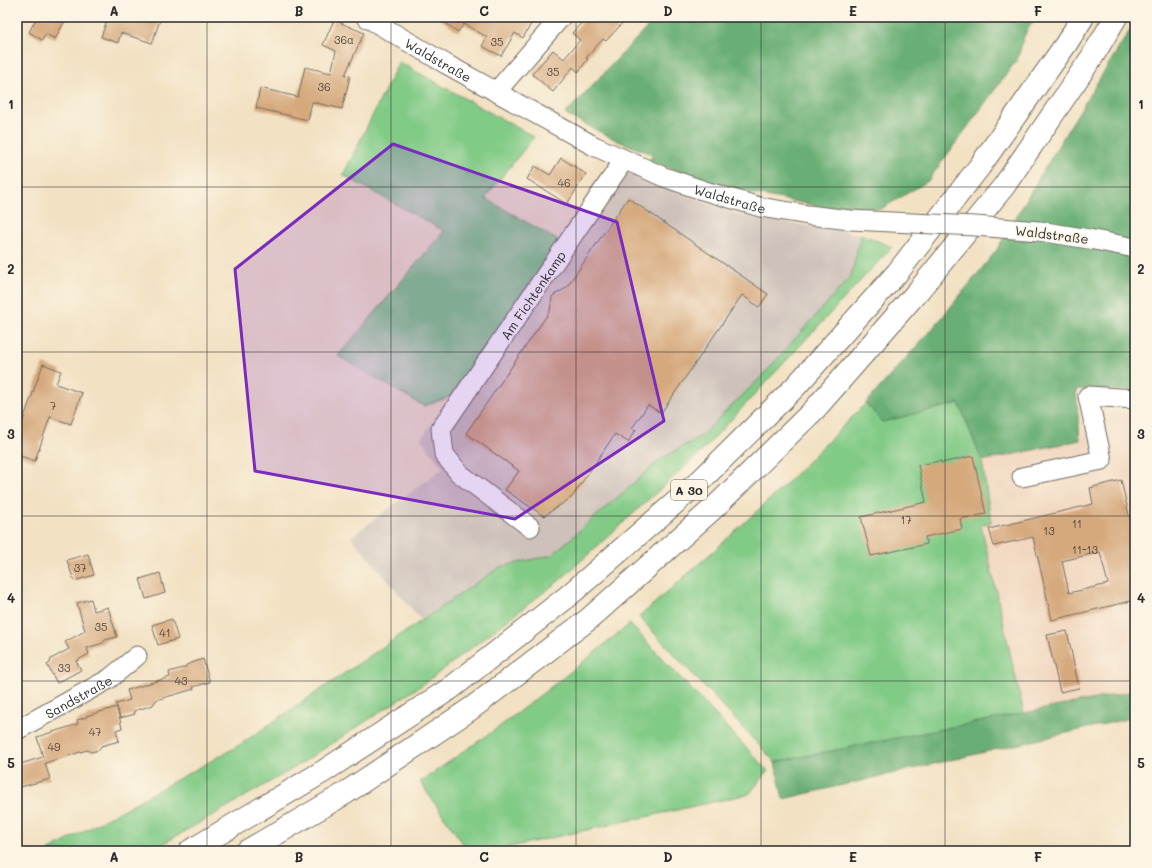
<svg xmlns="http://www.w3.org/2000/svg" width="1152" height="868" font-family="Mali,sans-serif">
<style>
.built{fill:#f1d5bd}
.industrial{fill:#cec1ba}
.green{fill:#82cb87;stroke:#567b59}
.forest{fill:#69af74;stroke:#4a6d50}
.building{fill:#d6a97d;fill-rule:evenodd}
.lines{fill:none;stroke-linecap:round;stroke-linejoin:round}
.minor-casing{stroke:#716b60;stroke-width:21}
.highway-casing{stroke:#716b60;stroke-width:24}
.minor{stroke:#fff;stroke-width:19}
.highway{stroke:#fff;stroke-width:22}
.minor-bridge-casing{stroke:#716b60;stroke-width:21;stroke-linecap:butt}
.minor-bridge{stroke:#fff;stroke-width:19}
.marked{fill:#7b2cbf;fill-opacity:0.2;stroke:#7b2cbf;stroke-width:3;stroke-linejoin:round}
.grid{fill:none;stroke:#2b2b2b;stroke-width:1;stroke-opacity:0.55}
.labels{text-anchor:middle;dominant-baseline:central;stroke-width:3;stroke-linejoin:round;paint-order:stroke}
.number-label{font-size:11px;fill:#564a40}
.shield{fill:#fcf5e5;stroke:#6a6863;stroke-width:1}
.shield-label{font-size:12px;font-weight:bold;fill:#2b2b2b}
.street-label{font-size:13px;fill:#2b2b2b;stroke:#fcf5e5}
.neatline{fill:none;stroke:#2b2b2b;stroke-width:1.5}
.grid-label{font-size:13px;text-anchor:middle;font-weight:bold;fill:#2b2b2b}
</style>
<rect width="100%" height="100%" fill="#fcf5e5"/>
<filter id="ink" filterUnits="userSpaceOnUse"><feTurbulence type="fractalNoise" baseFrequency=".025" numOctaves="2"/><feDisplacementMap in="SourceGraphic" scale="8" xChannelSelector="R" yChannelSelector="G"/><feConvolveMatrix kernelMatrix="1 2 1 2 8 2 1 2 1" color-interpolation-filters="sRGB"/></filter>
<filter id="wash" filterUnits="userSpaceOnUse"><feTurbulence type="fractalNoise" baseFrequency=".012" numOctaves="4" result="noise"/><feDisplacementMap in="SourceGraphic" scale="16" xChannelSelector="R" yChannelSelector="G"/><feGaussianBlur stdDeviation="0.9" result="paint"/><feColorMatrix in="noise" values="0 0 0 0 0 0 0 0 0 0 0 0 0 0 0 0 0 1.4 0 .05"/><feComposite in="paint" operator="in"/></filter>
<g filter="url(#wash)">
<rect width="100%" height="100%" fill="#f2e1c2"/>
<path class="built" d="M1098,414H1135V691L1024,714L981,525L991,522L982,461L1080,440Z"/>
<path class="industrial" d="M626,172L741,216L861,234L851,276L764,374L701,436L661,459L552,555L500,567L422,621L351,537L443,468L421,439L559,241L599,176Z"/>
<g class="green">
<path d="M399,62L534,137L485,198L559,241L450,397L424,406L338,356L444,231L343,175Z"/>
<path d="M861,234L892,247L701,452L560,580L428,681L294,768L151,851H48L238,746L500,567L552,555L661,459L701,436L764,374L851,276Z"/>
<path d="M866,403L882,422L959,403L982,461L991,522L981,525L1024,714L775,762L639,617L717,548L784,486Z"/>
<path d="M630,624L768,771L749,794L492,851H468L420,782L499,727L569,673Z"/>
</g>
<g class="forest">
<path d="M657,17H1035L1024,36L1018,58L928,181L881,209L823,207L739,191L649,161L653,154L620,142L565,114Z"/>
<path d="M1135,22V390L1076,389L1080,440L982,461L959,403L882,422L866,403L940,320L996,251L1064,136Z"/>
<path d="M1135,691V717L783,799L775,762Z"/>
</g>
<g id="blocks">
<g class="building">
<path d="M37,17H67L55,39L46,34L42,40L29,32Z"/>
<path d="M108,17H161L152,43L121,33L118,43L101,37Z"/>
<path d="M437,17H535L523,38L515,33L501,56L482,46L487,37L464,24L458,32Z"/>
<path d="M587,17H628L606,41L603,39L586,58L588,59L578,72L573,67L553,92L532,74L553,50L564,59L580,40L572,33Z"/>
<path d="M334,20L364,33L345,75L350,76L342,109L312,102L308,120L256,108L260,88L298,97L305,67L331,73L336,51L323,45Z"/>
<path d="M561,158L586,174L567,204L527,179L535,166L550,175Z"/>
<path d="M628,198L768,294L759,307L742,295L661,413L648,405L632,428L636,430L628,442L615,434L572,497L544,516L505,490L519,471L466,433L550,311L552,297L554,295L566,288Z"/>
<path d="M43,364L61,371L56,384L82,393L71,424L50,417L35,461L17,455V437Z"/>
<path d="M973,456L986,514L960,519L962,529L925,537L927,544L871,556L861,517L926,502L918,465L941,461V463Z"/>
<path d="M1121,480L1135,541V600L1052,620L1033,537L994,546L989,529L1093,504L1090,488ZM1100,552L1108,584L1069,593L1062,561Z"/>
<path d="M88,554L94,575L74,581L67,560Z"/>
<path d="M160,573L165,593L146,599L140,579Z"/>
<path d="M91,599L94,611L108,607L117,637L105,640L103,643L87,648L89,654L76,661L81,670L57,683L47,665L50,663L51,659L69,649L65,642L85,631L77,603Z"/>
<path d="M172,619L178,639L158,645L152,625Z"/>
<path d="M1067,631L1079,688L1060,692L1047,635Z"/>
<path d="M203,659L210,682L193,687L194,689L156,700L153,705L134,711L135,714L120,718L116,704L130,700L127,690L170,677L169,672L186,667V665Z"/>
<path d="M117,707L122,728L116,730L119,741L101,746L99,750L91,752L87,750L45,763L50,779L17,788V765L43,757L37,737L78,724L77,720L87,717L86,716Z"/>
</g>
</g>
</g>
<g filter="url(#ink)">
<use href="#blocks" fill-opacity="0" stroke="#716b60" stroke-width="1"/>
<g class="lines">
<defs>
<g id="minor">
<path id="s1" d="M366,17L446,64L594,146L664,177L702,190L760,207L808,215L850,220"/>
<path d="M496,92L561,17"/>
<path d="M1039,231L1089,239L1135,248"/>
<path d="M1022,477L1102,460L1088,396L1135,399"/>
<path id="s2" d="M530,527L459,473L444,454L441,429L624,160"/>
<path id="s3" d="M17,730L109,679L137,656"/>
</g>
<g id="highway">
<path d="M190,851L324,771L451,688L567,597L700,481L795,387L897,273L980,166L1066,44L1083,17"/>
<path d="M247,851L344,794L472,708L589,619L717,505L815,409L919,290L1004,186L1092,57L1116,17"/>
</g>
</defs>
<use href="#minor" class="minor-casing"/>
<use href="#highway" class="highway-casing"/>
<use href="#minor" class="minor"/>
<use href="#highway" class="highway"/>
<defs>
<path id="minor-bridge" d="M850,220L975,226L1039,231"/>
</defs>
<use href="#minor-bridge" class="minor-bridge-casing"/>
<use href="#minor-bridge" class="minor-bridge"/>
</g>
</g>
<path class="marked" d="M393,144L617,222L664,421L515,519L255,471L235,269Z"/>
<path class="grid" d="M207,17V851M391,17V851M576,17V851M761,17V851M945,17V851M17,187H1135M17,352H1135M17,516H1135M17,681H1135"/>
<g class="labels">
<g class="number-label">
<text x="344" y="39">36a</text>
<text x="497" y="41">35</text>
<text x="553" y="71">35</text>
<text x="324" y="86">36</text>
<text x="564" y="182">46</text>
<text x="53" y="405">7</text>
<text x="906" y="519">17</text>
<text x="1077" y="523">11</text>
<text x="1049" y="530">13</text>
<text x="1085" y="549">11-13</text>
<text x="80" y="567">37</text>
<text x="101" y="626">35</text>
<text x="165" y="632">41</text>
<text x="64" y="667">33</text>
<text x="181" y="680">43</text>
<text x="95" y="731">47</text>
<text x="54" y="746">49</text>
</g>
<rect class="shield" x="671" y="480" width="36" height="20" rx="3"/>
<g class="shield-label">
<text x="689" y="490">A 30</text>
</g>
<g class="street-label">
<text stroke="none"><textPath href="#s1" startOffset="84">Waldstraße</textPath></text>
<text stroke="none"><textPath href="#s1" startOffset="408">Waldstraße</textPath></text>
<text transform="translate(1052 234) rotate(7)">Waldstraße</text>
<text stroke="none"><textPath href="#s2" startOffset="301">Am Fichtenkamp</textPath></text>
<text stroke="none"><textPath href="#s3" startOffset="70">Sandstraße</textPath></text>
</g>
</g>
<rect width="1152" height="868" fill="none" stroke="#fcf5e5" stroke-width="44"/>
<rect x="22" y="22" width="1108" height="824" class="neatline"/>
<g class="grid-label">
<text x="114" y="16">A</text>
<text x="299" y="16">B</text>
<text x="484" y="16">C</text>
<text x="668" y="16">D</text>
<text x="853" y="16">E</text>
<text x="1038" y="16">F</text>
<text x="11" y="109">1</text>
<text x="1141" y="109">1</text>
<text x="11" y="274">2</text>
<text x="1141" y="274">2</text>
<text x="11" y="439">3</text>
<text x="1141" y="439">3</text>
<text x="11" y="603">4</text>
<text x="1141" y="603">4</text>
<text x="11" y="768">5</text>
<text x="1141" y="768">5</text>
<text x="114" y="862">A</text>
<text x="299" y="862">B</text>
<text x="484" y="862">C</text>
<text x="668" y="862">D</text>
<text x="853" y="862">E</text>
<text x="1038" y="862">F</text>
</g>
</svg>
